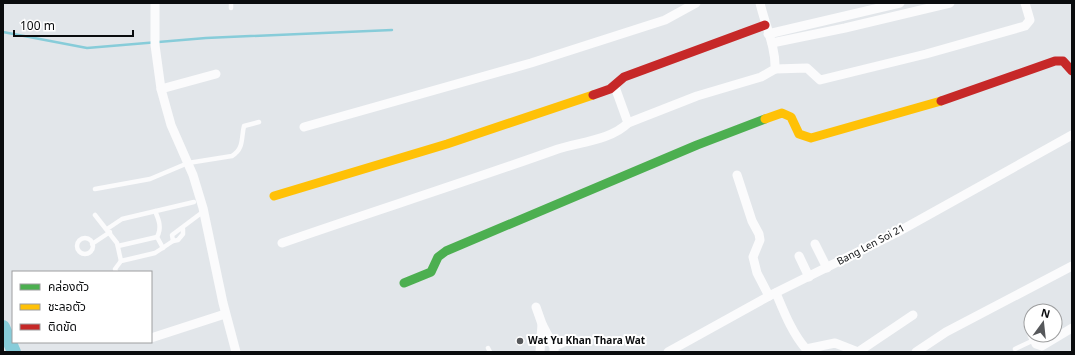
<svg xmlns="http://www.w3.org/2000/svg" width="1075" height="355" font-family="Georgia,'Noto Sans Thai',serif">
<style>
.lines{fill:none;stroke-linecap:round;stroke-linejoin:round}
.stream{stroke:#87ccd9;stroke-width:2.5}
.river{stroke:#87ccd9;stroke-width:14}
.lane{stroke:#fbfbfc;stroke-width:4.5}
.street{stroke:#fbfbfc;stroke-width:9}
.fast{stroke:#4caf50;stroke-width:9}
.slow{stroke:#ffc107;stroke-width:9}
.jam{stroke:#c62828;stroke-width:9}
.poi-dot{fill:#56585b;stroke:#fff;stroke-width:1.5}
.labels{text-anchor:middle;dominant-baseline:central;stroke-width:4;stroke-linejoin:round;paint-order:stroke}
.street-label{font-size:10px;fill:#0a0c0e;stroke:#fff}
.poi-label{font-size:10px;font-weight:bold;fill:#0a0c0e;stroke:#fff;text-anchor:start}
</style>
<rect width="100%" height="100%" fill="#e2e6ea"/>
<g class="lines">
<path class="stream" d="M3,32L87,48L206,38L392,30"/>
<path class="river" d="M3,327L14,352"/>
<g class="lane">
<path d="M231,3V8"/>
<path d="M95,189L150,179L188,163L232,156C244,149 241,138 244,126L259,122"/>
<path d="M95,215L117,243L121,261L155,253L173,241"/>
<path d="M107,229L122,219L194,202"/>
<path d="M183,229V234L178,240L173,241L172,235L204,211"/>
<path d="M157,237L163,248"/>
<circle cx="85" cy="246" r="8"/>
<path d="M92,244L110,232"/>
<path d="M118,246L157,237C162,228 159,220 155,211"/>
<path d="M116,272L115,269L121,261"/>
<path d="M488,348L490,352"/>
<path d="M554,349L565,344"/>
<path d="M1015,349L1034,340"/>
</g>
<g class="street">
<path d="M155,3V45L161,89L171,125L193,175L203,208L223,303L236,352"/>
<path d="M768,34L900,3"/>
<path d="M772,43L845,28L950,3"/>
<path d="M775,69L807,68L820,80L926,54L1025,26L1030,20L1025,3"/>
<path d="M161,89L216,74"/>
<path d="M628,123L697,96L761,77L775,69C776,47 765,25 760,3"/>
<path d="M304,127L531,63L665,20L696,3"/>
<path d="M737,175L752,221L759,234L760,240L753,257L757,273L769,296"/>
<path d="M282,243C374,211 466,182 558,149C580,142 611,140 628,123L615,87"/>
<path d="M815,244L827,268"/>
<path d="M799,256L809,277"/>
<path d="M776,293C784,312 792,333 806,349L835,343L858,352"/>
<path d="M536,307L542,324L540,352"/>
<path d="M542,324L554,347V352"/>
<path d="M1028,325L1031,332"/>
<path d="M1032,335L1036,344L1042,346L1072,328"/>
<path d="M151,338L225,314"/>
<path d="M668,352L769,296L896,233L1072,135"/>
<path d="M858,352L913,315"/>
<path d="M916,352L946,332L1072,266"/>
</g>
<path class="fast" d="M404,283L431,272L438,257L446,251L697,145L765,119"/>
<g class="slow">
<path d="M765,119L782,113L791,117L799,134L811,138L941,101"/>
<path d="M274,196L447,144L593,95"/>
</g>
<g class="jam">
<path d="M593,95L610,89L624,77L765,25"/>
<path d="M941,101L1055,61H1063L1072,71"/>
</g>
</g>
<circle class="poi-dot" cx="520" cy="341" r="4"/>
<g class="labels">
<g class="street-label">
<text transform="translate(871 245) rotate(-28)">Bang Len Soi 21</text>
</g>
<g class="poi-label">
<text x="528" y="341">Wat Yu Khan Thara Wat</text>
</g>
</g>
<rect width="1075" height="355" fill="none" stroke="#0a0c0e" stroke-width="8"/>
<rect x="12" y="271" width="140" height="72" fill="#ffffff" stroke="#9d9e9f"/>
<rect x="20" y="284" width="20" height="6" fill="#4caf50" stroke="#9d9e9f"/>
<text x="48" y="291" font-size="12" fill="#0a0c0e">คล่องตัว</text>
<rect x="20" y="304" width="20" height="6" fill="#ffc107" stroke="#9d9e9f"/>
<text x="48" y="311" font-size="12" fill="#0a0c0e">ชะลอตัว</text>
<rect x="20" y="324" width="20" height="6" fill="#c62828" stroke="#9d9e9f"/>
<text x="48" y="331" font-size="12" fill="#0a0c0e">ติดขัด</text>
<g transform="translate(1043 323) rotate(15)"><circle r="19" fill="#ffffff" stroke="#9d9e9f"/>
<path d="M0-3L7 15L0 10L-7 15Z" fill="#56585b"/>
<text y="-6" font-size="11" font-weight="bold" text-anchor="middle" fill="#0a0c0e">N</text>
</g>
<path d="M14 30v6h119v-6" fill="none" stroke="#0a0c0e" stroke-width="2"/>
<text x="20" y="30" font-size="12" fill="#0a0c0e" stroke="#ffffff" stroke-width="3" paint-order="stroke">100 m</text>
</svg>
